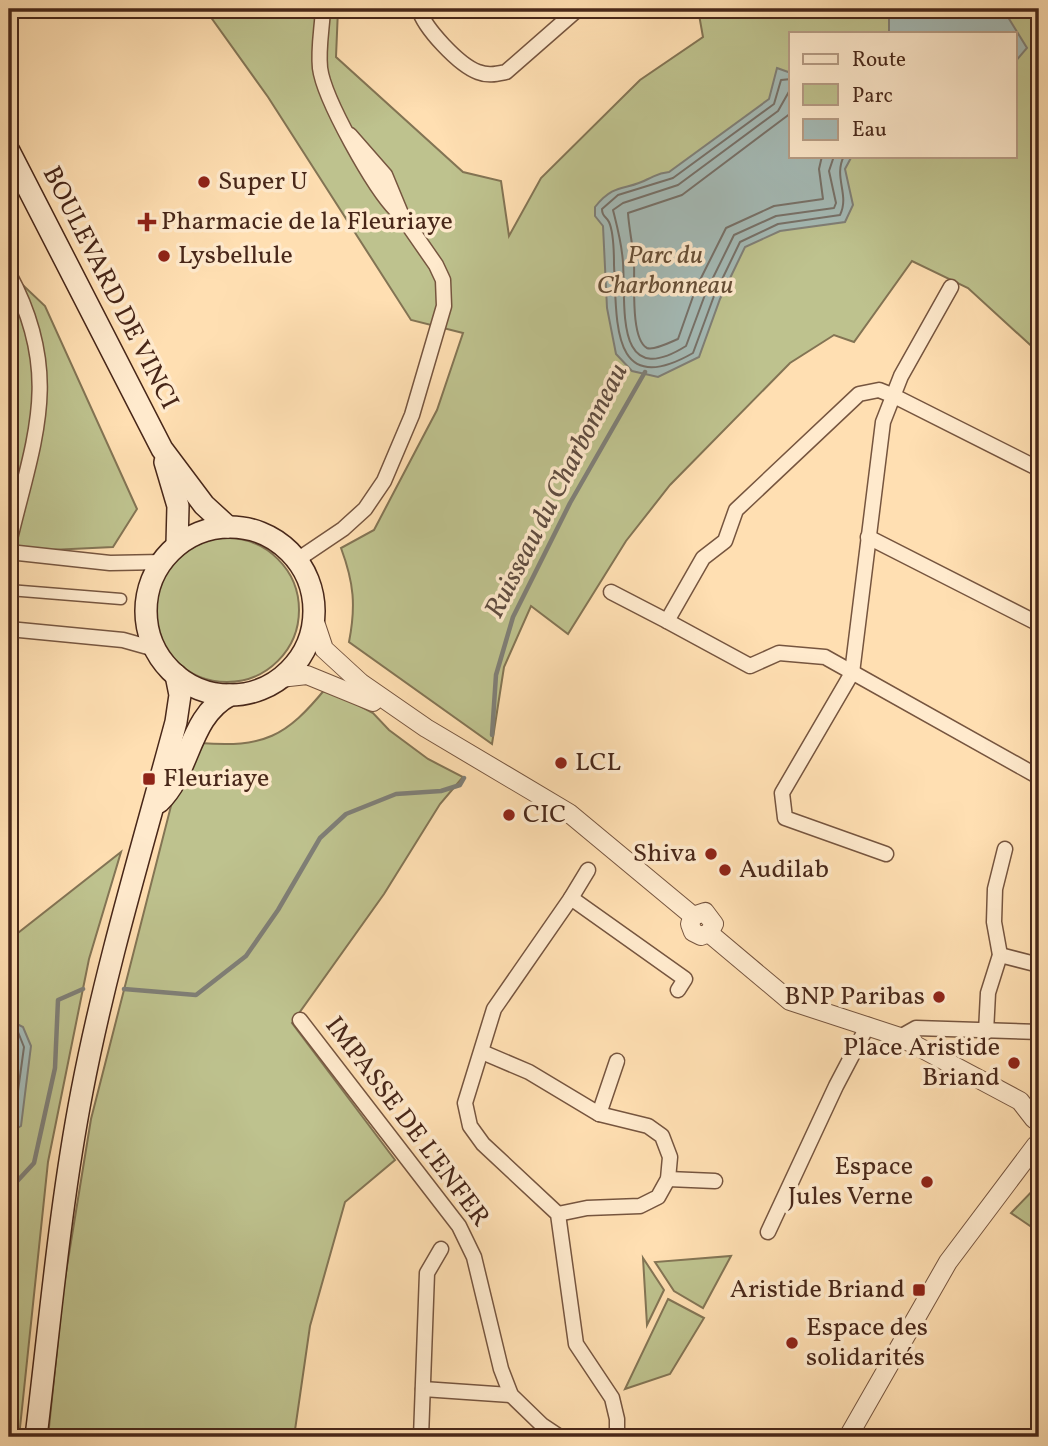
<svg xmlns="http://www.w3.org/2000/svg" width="1048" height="1446" font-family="Vollkorn,serif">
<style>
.green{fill:#bec28e;stroke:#837454;stroke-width:2;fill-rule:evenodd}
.water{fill:#a4bab6;stroke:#7f7f77;stroke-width:2}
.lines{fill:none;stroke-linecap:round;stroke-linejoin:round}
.shore{stroke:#767068;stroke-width:2}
.stream{stroke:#7f7f77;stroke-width:4.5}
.pedestrian-casing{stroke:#76553f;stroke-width:13}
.minor-casing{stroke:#76553f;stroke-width:17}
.tertiary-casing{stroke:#76553f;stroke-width:20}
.secondary-casing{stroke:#482719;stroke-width:24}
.pedestrian{stroke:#ffeacd;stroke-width:10}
.minor{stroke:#ffeacd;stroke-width:14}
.tertiary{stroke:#ffeacd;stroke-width:18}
.secondary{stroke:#ffeacd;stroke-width:21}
.poi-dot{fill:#8f2418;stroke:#ffeacd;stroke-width:2.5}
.labels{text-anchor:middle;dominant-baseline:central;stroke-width:7;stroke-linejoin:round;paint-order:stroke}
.poi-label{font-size:26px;fill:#482719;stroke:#ffeacd;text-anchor:start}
.park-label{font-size:26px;font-style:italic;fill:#664e36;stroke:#ffeacd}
.street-label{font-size:26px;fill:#482719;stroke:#ffeacd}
.water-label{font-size:28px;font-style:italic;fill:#5f4c40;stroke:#ffeacd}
</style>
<rect width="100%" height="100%" fill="#ffdfb2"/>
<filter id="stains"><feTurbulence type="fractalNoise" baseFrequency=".00286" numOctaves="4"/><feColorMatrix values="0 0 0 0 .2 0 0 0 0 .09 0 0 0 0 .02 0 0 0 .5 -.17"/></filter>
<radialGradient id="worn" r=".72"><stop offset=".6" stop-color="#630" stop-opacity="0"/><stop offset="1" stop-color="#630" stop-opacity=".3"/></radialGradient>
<g class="green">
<path d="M205,9H338L336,57L463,172L501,181L509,236L541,178L640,80L703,37L698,9H1039V353L968,288L912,261L854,342L834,335L790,363L670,485L626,541L568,634L531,606L504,667L492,744L349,642C356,606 354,583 341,548L374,530L437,410L463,333L411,320L268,97ZM791,33H1015V156H791Z"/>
<path d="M9,272L45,306L137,509L113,547L9,552Z"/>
<circle cx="227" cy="610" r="72"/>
<path d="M326,688L373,713L389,730L428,759L463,777L440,804L384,894L292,1023L395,1160L345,1202L310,1326L294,1437H48L63,1291L91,1119L172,802L200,743C264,748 286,737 326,688Z"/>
<path d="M121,852L89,959L48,1162L19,1437H9V940Z"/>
<path d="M1039,1184V1232L1011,1213Z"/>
<path d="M731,1256L703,1308L674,1291L655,1262Z"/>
<path d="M643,1258L664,1290L647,1325Z"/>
<path d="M668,1299L704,1318L670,1374L625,1389Z"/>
</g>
<g class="water">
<path d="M889,9H1003L1027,48L1015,62V33H889Z"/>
<path d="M777,68L791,73V156H852L845,169L853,205L845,222L780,231L745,247L720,299L699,357L658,377L632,371L616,354L607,308L603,226L595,216V207C615,182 626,191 648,179C657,175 658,173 669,172L769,99Z"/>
<path d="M9,1020L23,1027L31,1046L21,1126L9,1133Z"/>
</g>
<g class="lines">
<g class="shore">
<path d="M791,79L781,80L774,104L673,178L618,195L602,209C602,217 606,216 609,222C614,233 614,253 614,265C617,322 611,400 693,353L714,296L740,242L778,224L840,215C850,195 833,177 844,156"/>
<path d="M791,88L778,111L678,185L623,203L613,210C617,226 622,244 623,263C626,306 614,391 686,346L706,292L734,235L776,216L834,208L836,203L829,171L834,156"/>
<path d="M791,113L682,195L628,213C629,229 633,246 634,262C635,280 630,339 647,348C653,351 671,342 678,339L696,288L726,228L774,206L823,199L819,169L822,156"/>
<path d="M9,1028L18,1032L24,1047L14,1120L9,1125"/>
</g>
<g class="stream">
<path d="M492,735L496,675L513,617L570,503L645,372"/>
<path d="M124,989L196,995L246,956L278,910L320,838L346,814L396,794L441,791L460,785L464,778"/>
<path d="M9,1190L34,1163L55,1068L58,1000L83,989"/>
</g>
<defs>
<path id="pedestrian" d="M9,590L121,599"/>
<g id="minor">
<path d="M323,9C322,29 318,48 320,68C324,99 374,188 396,210"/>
<path d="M419,9C424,28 459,65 478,72C488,76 496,74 506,72L578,9"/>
<path d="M9,274C64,376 33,441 9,543"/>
<path d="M1039,469L894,396L879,390L859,394L736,510L725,541L703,558L667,621L750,666L779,653L825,657L1039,777"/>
<path d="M868,537L1039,624"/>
<path d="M9,552L110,563L162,562"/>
<path d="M297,560L343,529L365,509L384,481L412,415L444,306L443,280L436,265L402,216L385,175L350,135"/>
<path d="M611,592L667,621"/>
<path d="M9,629L123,640L155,649"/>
<path d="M886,854L785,818L782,793L852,673L883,422L901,376L951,287"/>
<path d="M571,898L588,870"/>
<path d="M1000,955L1039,965"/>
<path d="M300,1020L459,1226L474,1257L501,1369L511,1395L542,1425L560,1437"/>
<path d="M986,1032L988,993L1000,955L994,922L995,889L1005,849"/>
<path d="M900,1037L916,1028L1039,1032"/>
<path d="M482,1052L529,1072L599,1114L648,1126L662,1136L670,1157L668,1179L658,1197L640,1206L587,1208L558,1214"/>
<path d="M599,1114L617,1061"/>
<path d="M668,1179L715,1181"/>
<path d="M768,1232L836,1086L868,1025"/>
<path d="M423,1389L511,1395"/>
<path d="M421,1437L427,1273L441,1249"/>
<path d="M617,1437V1419L612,1398L576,1344L558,1214L483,1144L470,1126L465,1103L494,1009L571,898L685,979L678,990"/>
</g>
<g id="tertiary">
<path d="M314,619L324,649L361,683L426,728L569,813L693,916"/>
<path d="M280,678L307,675L373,702"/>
<path d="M693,916L705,912L714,924L709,933"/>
<path d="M693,916L690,924L693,932L701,936L709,933"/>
<path d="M709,933L790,1001L900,1037L1020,1101L1034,1119"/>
<path d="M848,1437L948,1262L1036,1145"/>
</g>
<g id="secondary">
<path d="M9,151L162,449L204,505L228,527"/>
<path d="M165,462L178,506L177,545"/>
<circle cx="230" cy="611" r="84"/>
<path d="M159,802C191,771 188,717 230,695"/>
<path d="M36,1437C50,1322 60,1205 82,1091C106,966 143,845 176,722L180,695L176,675"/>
</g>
</defs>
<use href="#pedestrian" class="pedestrian-casing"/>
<use href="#minor" class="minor-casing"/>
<use href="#tertiary" class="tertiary-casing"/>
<use href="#secondary" class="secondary-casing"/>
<use href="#pedestrian" class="pedestrian"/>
<use href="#minor" class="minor"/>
<use href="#tertiary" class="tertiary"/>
<use href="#secondary" class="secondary"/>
</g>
<g class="poi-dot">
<circle cx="204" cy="182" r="7"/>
<path d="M143.5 211.5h7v7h7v7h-7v7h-7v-7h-7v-7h7z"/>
<circle cx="164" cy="256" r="7"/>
<circle cx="561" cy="763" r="7"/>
<rect x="142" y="772" width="14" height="14" rx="3.5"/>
<circle cx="509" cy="815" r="7"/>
<circle cx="711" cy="854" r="7"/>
<circle cx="725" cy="870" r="7"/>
<circle cx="939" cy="997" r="7"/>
<circle cx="1014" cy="1063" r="7"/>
<circle cx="927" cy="1182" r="7"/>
<rect x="912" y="1283" width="14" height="14" rx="3.5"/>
<circle cx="792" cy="1343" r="7"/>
</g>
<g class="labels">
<g class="poi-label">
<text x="218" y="182">Super U</text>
<text x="161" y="222">Pharmacie de la Fleuriaye</text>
<text x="178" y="256">Lysbellule</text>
<text x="575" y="763">LCL</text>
<text x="163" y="779">Fleuriaye</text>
<text x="523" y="815">CIC</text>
<text x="697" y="854" text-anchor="end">Shiva</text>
<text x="739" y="870">Audilab</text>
<text x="925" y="997" text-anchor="end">BNP Paribas</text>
<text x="1000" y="1048" text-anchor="end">Place Aristide<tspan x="1000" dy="30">Briand</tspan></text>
<text x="913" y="1167" text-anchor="end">Espace<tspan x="913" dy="30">Jules Verne</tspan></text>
<text x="905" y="1290" text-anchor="end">Aristide Briand</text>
<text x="806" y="1328">Espace des<tspan x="806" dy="30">solidarités</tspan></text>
</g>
<g class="park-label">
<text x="665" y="256">Parc du<tspan x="665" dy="30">Charbonneau</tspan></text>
</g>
<g class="street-label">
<text transform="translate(110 288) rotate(63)">BOULEVARD DE VINCI</text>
<text transform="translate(407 1122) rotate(53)">IMPASSE DE L'ENFER</text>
</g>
<g class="water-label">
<text transform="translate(557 491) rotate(-63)">Ruisseau du Charbonneau</text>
</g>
</g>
<rect width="1048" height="1446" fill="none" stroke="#ffdfb2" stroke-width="35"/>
<rect x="10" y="10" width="1027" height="1425" fill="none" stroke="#482719" stroke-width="3.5"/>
<rect x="18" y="18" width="1013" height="1411" fill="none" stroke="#482719" stroke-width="2"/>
<rect x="789" y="32" width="228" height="126" fill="#ffeacd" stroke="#b69c85" stroke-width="2"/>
<rect x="803" y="54" width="35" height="10" fill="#ffeacd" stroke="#b69c85" stroke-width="2"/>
<text x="852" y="66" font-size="21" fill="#482719">Route</text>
<rect x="803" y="84" width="35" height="21" fill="#bec28e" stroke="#b69c85" stroke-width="2"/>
<text x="852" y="102" font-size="21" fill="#482719">Parc</text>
<rect x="803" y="119" width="35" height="21" fill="#a4bab6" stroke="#b69c85" stroke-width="2"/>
<text x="852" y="136" font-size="21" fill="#482719">Eau</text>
<rect width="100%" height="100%" filter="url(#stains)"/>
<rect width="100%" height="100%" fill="url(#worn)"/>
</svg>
